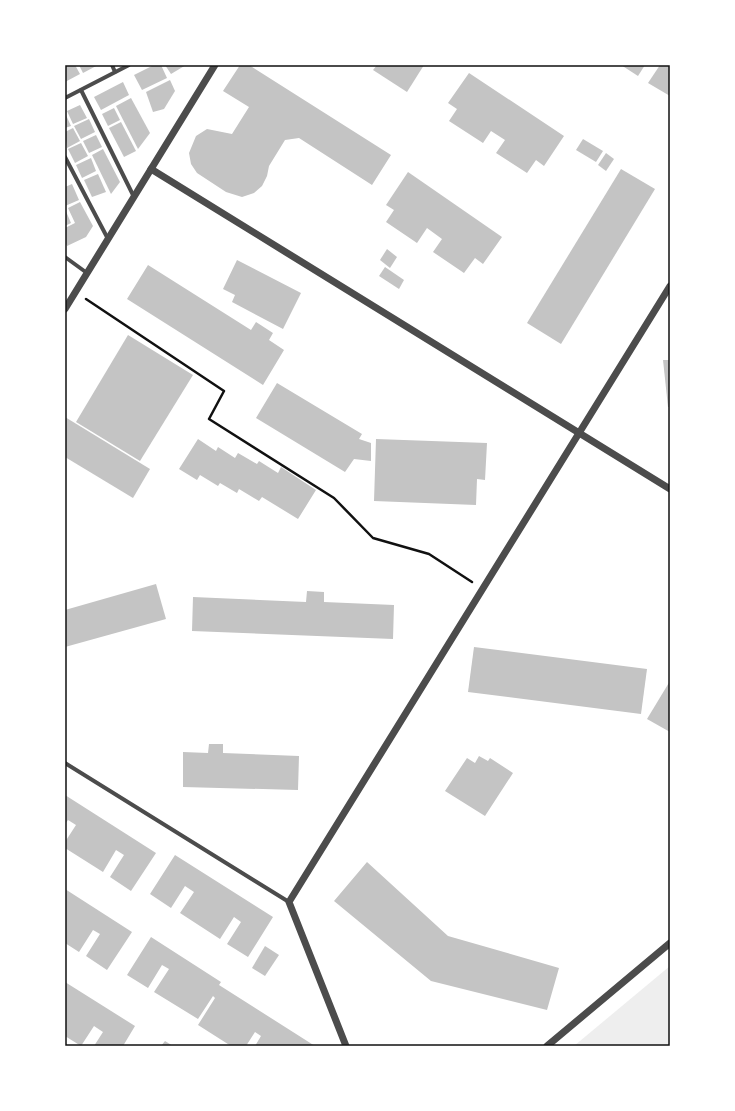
<svg xmlns="http://www.w3.org/2000/svg" width="735" height="1111" font-family="'Varela Round',sans-serif">
<style>
.green{fill:#eee}
.building{fill:#c4c4c4}
.lines{fill:none;stroke-linecap:round;stroke-linejoin:round}
.path{stroke:#111;stroke-width:2.5}
.minor{stroke:#4c4c4c;stroke-width:4}
.tertiary{stroke:#4c4c4c;stroke-width:7}
.neatline{fill:none;stroke:#111;stroke-width:1.5}
</style>
<rect width="100%" height="100%" fill="#fff"/>
<path class="green" d="M670,966V1046H574Z"/>
<g class="building">
<path d="M65,65H75L80,74L65,82Z"/>
<path d="M79,65H98L83,73Z"/>
<path d="M154,65H161L167,78L142,90L134,75Z"/>
<path d="M165,65H186L171,74Z"/>
<path d="M240,65H249L391,155L372,185L299,138L285,140L269,166L267,176L262,186L254,193L242,197L226,192L197,173L191,164L189,153L196,136L207,129L232,134L249,107L223,91Z"/>
<path d="M377,65H424L407,92L373,70Z"/>
<path d="M621,65H645L638,76Z"/>
<path d="M660,65H670V96L648,83Z"/>
<path d="M469,73L564,136L544,166L536,160L527,173L496,153L505,140L491,131L483,143L449,121L457,109L448,103Z"/>
<path d="M170,80L175,91L164,109L153,112L146,92Z"/>
<path d="M123,82L129,95L101,110L94,97Z"/>
<path d="M131,98L150,133L138,149L116,106Z"/>
<path d="M80,105L87,118L73,124L67,111Z"/>
<path d="M114,108L120,120L108,126L102,114Z"/>
<path d="M65,113L71,126L65,128Z"/>
<path d="M89,119L95,132L81,139L74,126Z"/>
<path d="M121,122L136,151L124,157L109,128Z"/>
<path d="M73,128L80,141L67,148L65,132Z"/>
<path d="M96,135L102,147L89,153L83,141Z"/>
<path d="M583,139L603,151L596,162L576,150Z"/>
<path d="M81,143L88,156L75,163L68,149Z"/>
<path d="M103,149L120,182L111,194L92,155Z"/>
<path d="M606,153L614,159L606,171L598,165Z"/>
<path d="M91,158L96,171L82,178L76,165Z"/>
<path d="M621,169L655,189L561,344L527,323Z"/>
<path d="M408,172L502,237L483,264L475,258L464,273L433,252L442,239L427,228L417,243L386,222L394,210L386,205Z"/>
<path d="M98,174L106,192L92,197L84,180Z"/>
<path d="M72,184L79,200L65,206V187Z"/>
<path d="M80,202L93,226L86,237L67,246L65,242V228L75,223L68,208Z"/>
<path d="M65,209L71,223L65,226Z"/>
<path d="M387,249L397,257L390,268L380,260Z"/>
<path d="M237,260L301,293L283,329L232,302L235,295L223,289Z"/>
<path d="M148,265L251,330L256,322L273,333L269,340L284,350L263,385L127,299Z"/>
<path d="M385,267L404,280L399,289L379,276Z"/>
<path d="M128,335L193,375L140,461L76,422Z"/>
<path d="M663,360H670V407H668Z"/>
<path d="M277,383L362,434L359,439L371,443V461L354,459L345,472L256,418Z"/>
<path d="M65,417L150,469L133,498L65,457Z"/>
<path d="M198,439L216,451L218,447L235,458L238,453L257,464L259,461L278,473L281,467L316,490L298,519L262,497L259,501L239,489L237,493L220,483L218,486L200,475L197,480L179,469Z"/>
<path d="M376,439L487,443L485,480L477,479L476,505L374,501Z"/>
<path d="M156,584L166,619L65,647V610Z"/>
<path d="M307,591L324,592V602L394,605L393,639L192,631L193,597L306,602Z"/>
<path d="M474,647L647,669L641,714L468,692Z"/>
<path d="M670,681V732L647,719Z"/>
<path d="M209,744H223V753L299,756L298,790L183,787V752L208,753Z"/>
<path d="M479,756L488,761L490,758L513,773L485,816L445,791L467,758L475,763Z"/>
<path d="M65,795L156,853L131,891L110,877L124,855L116,850L103,872L65,848V842L76,825L68,820L65,824Z"/>
<path d="M175,855L273,917L248,957L227,944L241,922L234,917L220,939L180,913L194,892L185,886L171,908L150,894Z"/>
<path d="M367,862L448,936L559,968L547,1010L431,981L334,901Z"/>
<path d="M65,889L132,932L107,970L86,956L100,934L93,930L79,952L65,943Z"/>
<path d="M151,937L221,982L219,985L315,1046H255L261,1036L255,1032L246,1046H231L198,1025L215,998L213,996L198,1019L154,992L169,969L162,965L148,988L127,975Z"/>
<path d="M265,946L279,955L265,976L252,968Z"/>
<path d="M65,982L135,1026L123,1046H94L103,1032L94,1026L81,1046L65,1036Z"/>
<path d="M165,1041L173,1046H161Z"/>
</g>
<g class="lines">
<path class="path" d="M86,299L224,391L209,419L334,498L373,538L429,554L472,582"/>
<g class="minor">
<path d="M112,65L115,72"/>
<path d="M81,90L134,197"/>
<path d="M65,98L129,65"/>
<path d="M65,157L108,239"/>
<path d="M65,257L87,273"/>
<path d="M65,763L289,902"/>
</g>
<g class="tertiary">
<path d="M151,169L670,489"/>
<path d="M65,309L215,65"/>
<path d="M346,1046L289,902L670,286"/>
<path d="M547,1046L670,943"/>
</g>
</g>
<rect width="735" height="1111" fill="none" stroke="#ffffff" stroke-width="132"/>
<rect x="66" y="66" width="603" height="979" class="neatline"/>
</svg>
